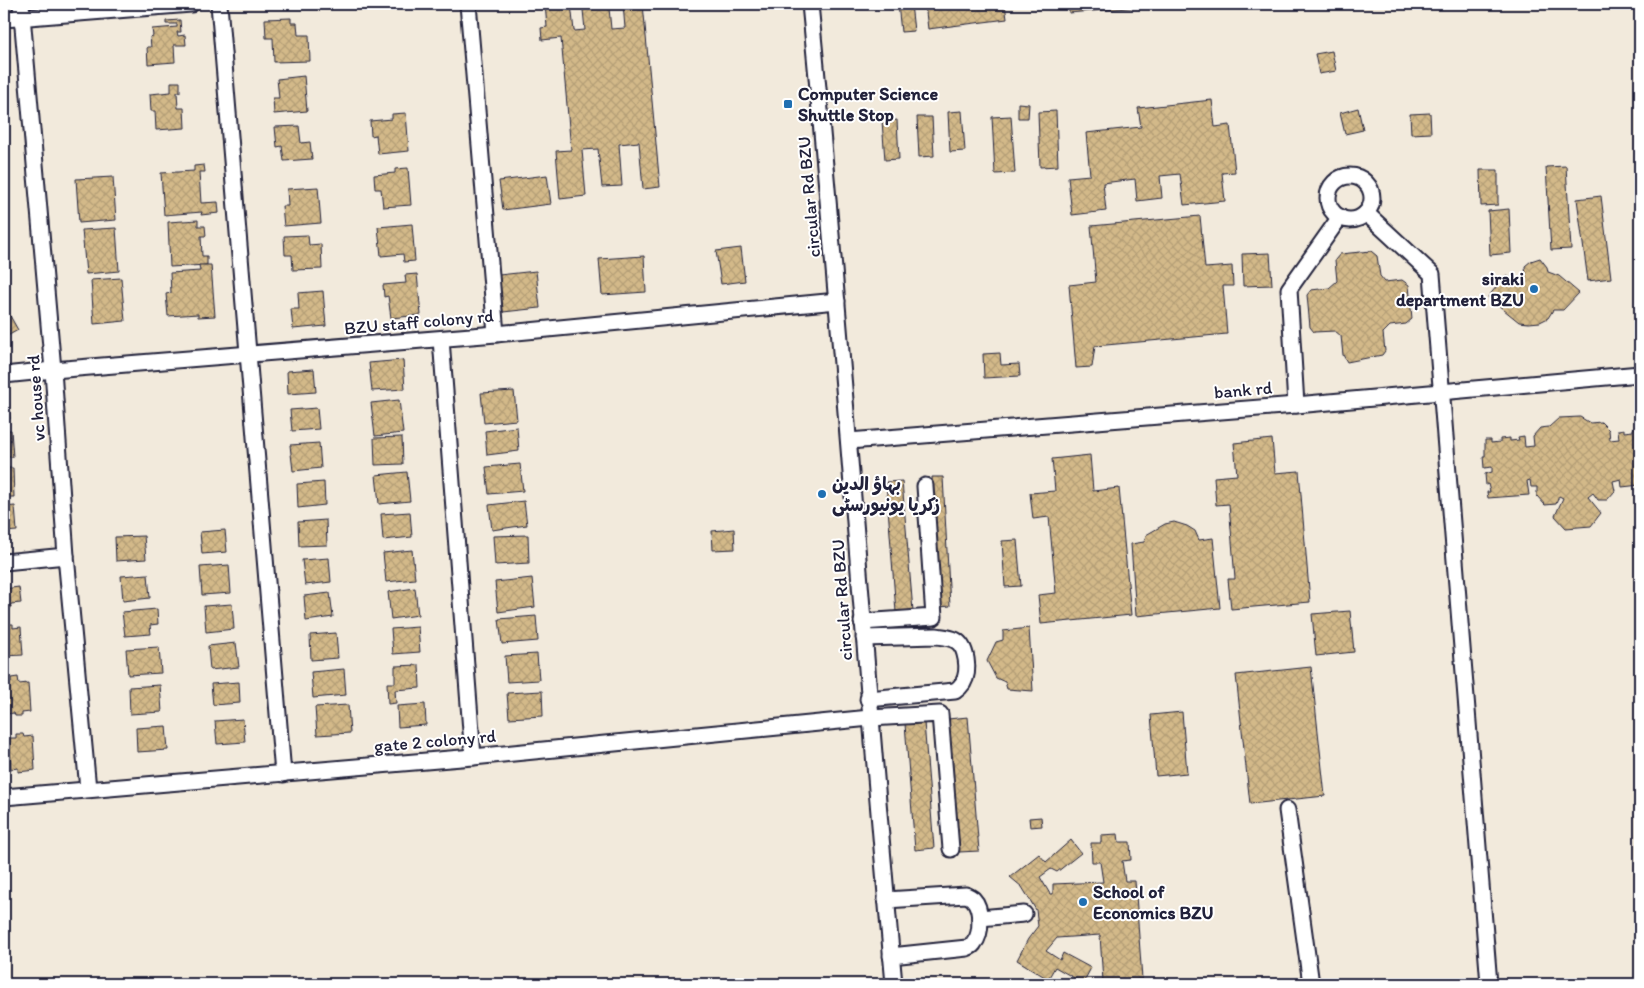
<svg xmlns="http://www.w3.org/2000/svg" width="1644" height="988" font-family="Itim,'Playpen Sans Arabic',sans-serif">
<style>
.built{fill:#f2eadc}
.building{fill:url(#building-cross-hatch);stroke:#22223b}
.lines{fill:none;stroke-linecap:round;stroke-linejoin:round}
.minor-casing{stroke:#22223b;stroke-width:19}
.minor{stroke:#fff;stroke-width:15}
.poi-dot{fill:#1f6fb2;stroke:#fff;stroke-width:2}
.labels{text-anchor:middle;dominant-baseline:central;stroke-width:4;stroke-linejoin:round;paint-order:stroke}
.poi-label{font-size:18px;font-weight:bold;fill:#22223b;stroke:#fff;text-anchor:start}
.street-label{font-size:18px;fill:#22223b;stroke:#fff}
</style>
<defs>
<pattern id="building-cross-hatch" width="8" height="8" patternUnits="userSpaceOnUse" patternTransform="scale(1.25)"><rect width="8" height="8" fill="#d3b989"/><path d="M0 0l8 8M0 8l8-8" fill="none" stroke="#b59f77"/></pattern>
</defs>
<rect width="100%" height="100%" fill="#fff"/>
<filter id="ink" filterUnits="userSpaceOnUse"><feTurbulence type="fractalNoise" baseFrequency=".02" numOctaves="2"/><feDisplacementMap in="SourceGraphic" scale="10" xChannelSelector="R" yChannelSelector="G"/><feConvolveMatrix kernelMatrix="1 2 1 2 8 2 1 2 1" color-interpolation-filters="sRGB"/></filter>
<g filter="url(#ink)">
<rect class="built" x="4" y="4" width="1636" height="980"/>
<g class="building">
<path d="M545,4H571L574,31L585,30L583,10L609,8L611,29L625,28L623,4H643L660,187L643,189L639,142L619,144L622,186L602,187L598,149L582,150L586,196L560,199L556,151L571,150L561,38L542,40L541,28L547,27Z"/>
<path d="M898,4H911L914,31L901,32Z"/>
<path d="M925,4H1005L1007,19L928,29Z"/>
<path d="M1069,4H1174L1069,13Z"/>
<path d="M291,18V23H297L298,35H309L310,61L274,62L273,38H266L265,19Z"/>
<path d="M180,20L181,32H177L178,36L185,35L186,45H174L175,62L148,64L147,47H151L150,37L153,36L152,29L177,27V24H166V21Z"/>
<path d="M1332,51L1336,71L1319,74L1315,54Z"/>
<path d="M304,76L307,111L274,114L273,98H279L277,79Z"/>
<path d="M171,82H180V92H177L178,108H184L185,128L156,130L155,111H151L150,94L171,92Z"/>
<path d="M1212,100L1215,127L1230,125L1235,172L1222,173L1225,201L1184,205L1180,174L1160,176L1162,198L1137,201L1135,179L1103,183L1106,211L1072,215L1068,177L1090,175L1086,133L1141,127L1138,108Z"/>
<path d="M1018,103L1029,104L1028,118H1018Z"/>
<path d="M1358,108L1363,130L1345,134L1340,113Z"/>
<path d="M962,111L965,151L950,152L948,112Z"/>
<path d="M1056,111L1058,166L1040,167L1038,112Z"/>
<path d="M406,113L409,151L378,154L376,135L371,136L370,121L392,119V114Z"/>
<path d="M1430,113L1431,133L1411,134L1410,114Z"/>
<path d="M1011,116L1015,173L995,174L992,117Z"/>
<path d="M917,117H932L934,156L919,157Z"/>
<path d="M897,120L899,159L885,160L882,121Z"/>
<path d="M299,126L301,143L310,142L312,159L284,161L282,146L277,147L275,127Z"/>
<path d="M204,165L205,172H199L201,203L218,202L219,213L201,215L202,212L164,215L161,173L194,171V166Z"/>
<path d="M1566,166L1571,249L1551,250L1546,167Z"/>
<path d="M408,168L411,205L383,207L381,189H375L374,175L395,173V169Z"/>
<path d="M1480,170H1498V205L1481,206Z"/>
<path d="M547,175L551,204L503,210L499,181Z"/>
<path d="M113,177L116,220L79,223L76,179Z"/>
<path d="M318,187L321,223L284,226L282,206H288L287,189Z"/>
<path d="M1601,196L1611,278L1588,281L1577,199Z"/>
<path d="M1509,209L1511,253L1490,255L1488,211Z"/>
<path d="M1200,216L1205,268L1232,266L1233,286H1223L1227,334L1095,346L1092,367L1076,368L1069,285L1096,282L1091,226Z"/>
<path d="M198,220V226H205L206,236H201L202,256H207V265L170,267L168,222Z"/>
<path d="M412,224L415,261L404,262L403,254L381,256L378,227Z"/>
<path d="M116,228L119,271L86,274L82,230Z"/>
<path d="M308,235L309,245L321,244L322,269L293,270L292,255H285L284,236Z"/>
<path d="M741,248L745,281L721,284L716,251Z"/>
<path d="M1371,251L1377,256L1380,276L1385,282L1402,280L1409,285L1412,319L1406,324L1390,326L1383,333L1385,351L1382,355L1347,362L1343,355L1341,336L1335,331L1314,332L1310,327L1307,295L1311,290L1329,288L1337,281L1335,260L1340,254Z"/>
<path d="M1270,253L1272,285L1243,286L1242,254Z"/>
<path d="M644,256L646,292L602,295L599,259Z"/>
<path d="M1540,258L1547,267L1548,272L1559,276L1579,293L1563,310H1553L1548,318L1540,322L1529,323L1519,322L1488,297L1506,275L1518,284L1526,276L1525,266L1531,261Z"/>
<path d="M199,265H211L215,316L198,317V314L168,316L166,294L171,293L170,273L200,271Z"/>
<path d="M536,271L540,308L503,312L499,275Z"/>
<path d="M417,274L421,315L391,318L388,296L384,297L383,285L406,283L405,275Z"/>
<path d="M121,278L125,321L94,324L91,280Z"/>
<path d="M323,291L326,326L293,329L291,309H299L298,293Z"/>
<path d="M4,305L18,330L4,338Z"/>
<path d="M1000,353L1001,365L1019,364L1020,376L984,378L983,354Z"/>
<path d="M403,360L405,389L372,391L369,363Z"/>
<path d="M314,369L316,392L288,394L287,371Z"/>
<path d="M514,391L517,420L484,423L481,393Z"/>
<path d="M4,394H8L10,419L4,420Z"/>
<path d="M399,400L403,433L375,436L371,403Z"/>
<path d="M317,408L319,429L292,431L290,410Z"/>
<path d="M1580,417L1590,423L1601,422L1609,430L1610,440L1619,439L1618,430L1624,429V432L1633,431V428H1640V485L1622,487L1621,479L1613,481L1615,491L1607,500H1598L1593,493L1588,497L1601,513L1591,526L1566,528L1555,516L1563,498L1559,496L1556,504L1545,505L1537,496V487H1531L1530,480L1527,481L1529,495L1488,498L1487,492H1490L1488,484L1486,485L1485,474L1492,472V467L1484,468L1483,456H1485V440H1491V443L1500,442V439L1510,438V441L1519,440L1518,437L1524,436L1525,447L1534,446L1533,436L1540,428L1549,427L1559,418Z"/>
<path d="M517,427L519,451L487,455L485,431Z"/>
<path d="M4,430H11L13,457H4Z"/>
<path d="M402,437L403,464L375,465L374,438Z"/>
<path d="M1272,439L1275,473L1299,471L1310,602L1231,609L1228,579H1235L1229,504L1216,505L1214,477L1237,475L1234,443Z"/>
<path d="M319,443L321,468L293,471L290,445Z"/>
<path d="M1090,455L1093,491L1119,488L1131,615L1041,624L1038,595L1056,593L1049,517L1033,519L1030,493L1055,491L1052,459Z"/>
<path d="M520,464L523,491L489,494L486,467Z"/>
<path d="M4,468H13L14,497H4Z"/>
<path d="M407,472L410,501L379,504L376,475Z"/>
<path d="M932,477H943L950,606L940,607Z"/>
<path d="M902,481L913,611L896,612L886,482Z"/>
<path d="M324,482L325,505L298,508L297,484Z"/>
<path d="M524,501L527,525L492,530L489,505Z"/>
<path d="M15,506L17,531L4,532V507Z"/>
<path d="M410,512L412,537L383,540L381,514Z"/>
<path d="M326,520L327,545L299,546L298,522Z"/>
<path d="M1174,522L1187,526L1195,531L1199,540L1213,538L1220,608L1136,616L1131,544L1144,542L1146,535L1165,524Z"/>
<path d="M734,529L735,549L713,550L712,531Z"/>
<path d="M225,530L227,552L202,554L200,532Z"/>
<path d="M528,535L529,563L495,565L493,536Z"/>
<path d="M144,536L146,559L116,561L115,537Z"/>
<path d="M1017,540L1021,586L1005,587L1002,541Z"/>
<path d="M412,550L415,579L386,582L383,553Z"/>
<path d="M329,558L331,582L305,585L302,560Z"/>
<path d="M229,565L231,593L202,595L200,567Z"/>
<path d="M148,574L150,598L123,601L121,576Z"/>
<path d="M532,578L535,607L498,612L495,582Z"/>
<path d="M19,587L21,603L11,604V608L4,609V589Z"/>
<path d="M415,588L418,615L391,619L388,592Z"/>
<path d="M330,593L333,617L306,621L304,596Z"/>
<path d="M232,604L234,629L206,632L204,606Z"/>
<path d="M157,609L158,624L150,625L151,634L125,636L122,612Z"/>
<path d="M1350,611L1354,652L1316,656L1312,614Z"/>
<path d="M536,616L538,641L502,644L499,619Z"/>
<path d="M7,624H13V628L21,627L23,655L4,656V628H6Z"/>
<path d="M418,627L420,652L393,654L391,629Z"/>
<path d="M1029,628L1033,691L1007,689L1005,682L996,678L987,661L996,642L1003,640V631Z"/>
<path d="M336,633L338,658L311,660L310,635Z"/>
<path d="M236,643L239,667L210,670L208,646Z"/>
<path d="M159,647L161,673L128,675L126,649Z"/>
<path d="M537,654L539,680L507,682L505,656Z"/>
<path d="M419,665L420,688L395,690L396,703L388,704L387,683H395V666Z"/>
<path d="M1311,667L1325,796L1250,804L1236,675Z"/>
<path d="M344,669L346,695L313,698L311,672Z"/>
<path d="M18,677L19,684L28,683L30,712L22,713V716H15L14,713L6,714L4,684L11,683V678Z"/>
<path d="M239,682L240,703L213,705L211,684Z"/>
<path d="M160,685L162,712L130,714L129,687Z"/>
<path d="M542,691L543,716L509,718L507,693Z"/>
<path d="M425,704L426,725L398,727L397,706Z"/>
<path d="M348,705L350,733L317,735L315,707Z"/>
<path d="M1182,712L1187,773L1156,776L1151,715Z"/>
<path d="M968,717L979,851L959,852L948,719Z"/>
<path d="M243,719L245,742L217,744L215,721Z"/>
<path d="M924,722L934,848L915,850L905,724Z"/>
<path d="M166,726L168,750L137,752L136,728Z"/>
<path d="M16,734H23L24,737L33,736L35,770L18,772V768L11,769L9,738H16Z"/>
<path d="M1041,817L1042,826L1030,827L1029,818Z"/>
<path d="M1118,834L1119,842H1130L1131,860L1122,861L1125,881H1135L1142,979L1103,982L1100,935L1057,938L1046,951L1060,960L1063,953L1091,968L1083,983L1055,967L1048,979L1017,960L1028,939L1038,926L1036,910L1022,887L1010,877L1039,854L1046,862L1071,840L1081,853L1057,872L1051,869L1040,877L1050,894H1053V884L1103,882L1100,862H1092L1091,843H1101V835Z"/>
</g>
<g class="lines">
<defs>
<g id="minor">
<path d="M21,4L53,370L66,556L88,789"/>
<path d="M219,4L283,774"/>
<path d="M468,4L496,334"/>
<path d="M810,4C842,330 864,658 894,984"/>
<path d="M4,19L191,4"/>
<circle cx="1350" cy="198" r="22"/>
<path d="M1366,213L1432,274L1489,984"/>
<path d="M441,339L473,757"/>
<path d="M4,375L53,370L496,334L837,301"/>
<path d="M1296,405L1289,289L1340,217"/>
<path d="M849,441L1296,405L1640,374"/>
<path d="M4,562L66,556"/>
<path d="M862,622L934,617L925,486"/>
<path d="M864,638L936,636C942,637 949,637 955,640C967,646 970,671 963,683C961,686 958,689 955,691L868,699"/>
<path d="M4,797L473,757L870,718L940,714L951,849"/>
<path d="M1287,810L1311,984"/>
<path d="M886,900L966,895C967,895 972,898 973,899C982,908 982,934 974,943C973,946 970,947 967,948L891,956"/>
<path d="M980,918L1024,914"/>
</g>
</defs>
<use href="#minor" class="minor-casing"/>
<use href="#minor" class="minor"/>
</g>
</g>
<g class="poi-dot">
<rect x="783" y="99" width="10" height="10" rx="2.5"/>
<circle cx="1534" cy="289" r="5"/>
<circle cx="822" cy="494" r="5"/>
<circle cx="1083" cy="902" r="5"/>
</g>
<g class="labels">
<g class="poi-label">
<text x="798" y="94">Computer Science<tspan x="798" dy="21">Shuttle Stop</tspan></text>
<text x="1524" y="279" text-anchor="end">siraki<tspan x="1524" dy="21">department BZU</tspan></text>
<text x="832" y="484">بہاؤ الدین<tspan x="832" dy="21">زکریا یونیورسٹی</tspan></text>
<text x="1093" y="892">School of<tspan x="1093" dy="21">Economics BZU</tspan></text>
</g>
<g class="street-label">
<text transform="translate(809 197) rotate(-95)">circular Rd BZU</text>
<text transform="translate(419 322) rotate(-5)">BZU staff colony rd</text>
<text transform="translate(1243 390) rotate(-5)">bank rd</text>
<text transform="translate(36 398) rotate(-94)">vc house rd</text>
<text transform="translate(842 600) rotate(-94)">circular Rd BZU</text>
<text transform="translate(435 741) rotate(-5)">gate 2 colony rd</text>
</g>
</g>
<rect width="1644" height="988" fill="none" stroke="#fff" stroke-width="20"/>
<rect x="10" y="10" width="1624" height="968" fill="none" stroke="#22223b" stroke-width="2" filter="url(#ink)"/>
</svg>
